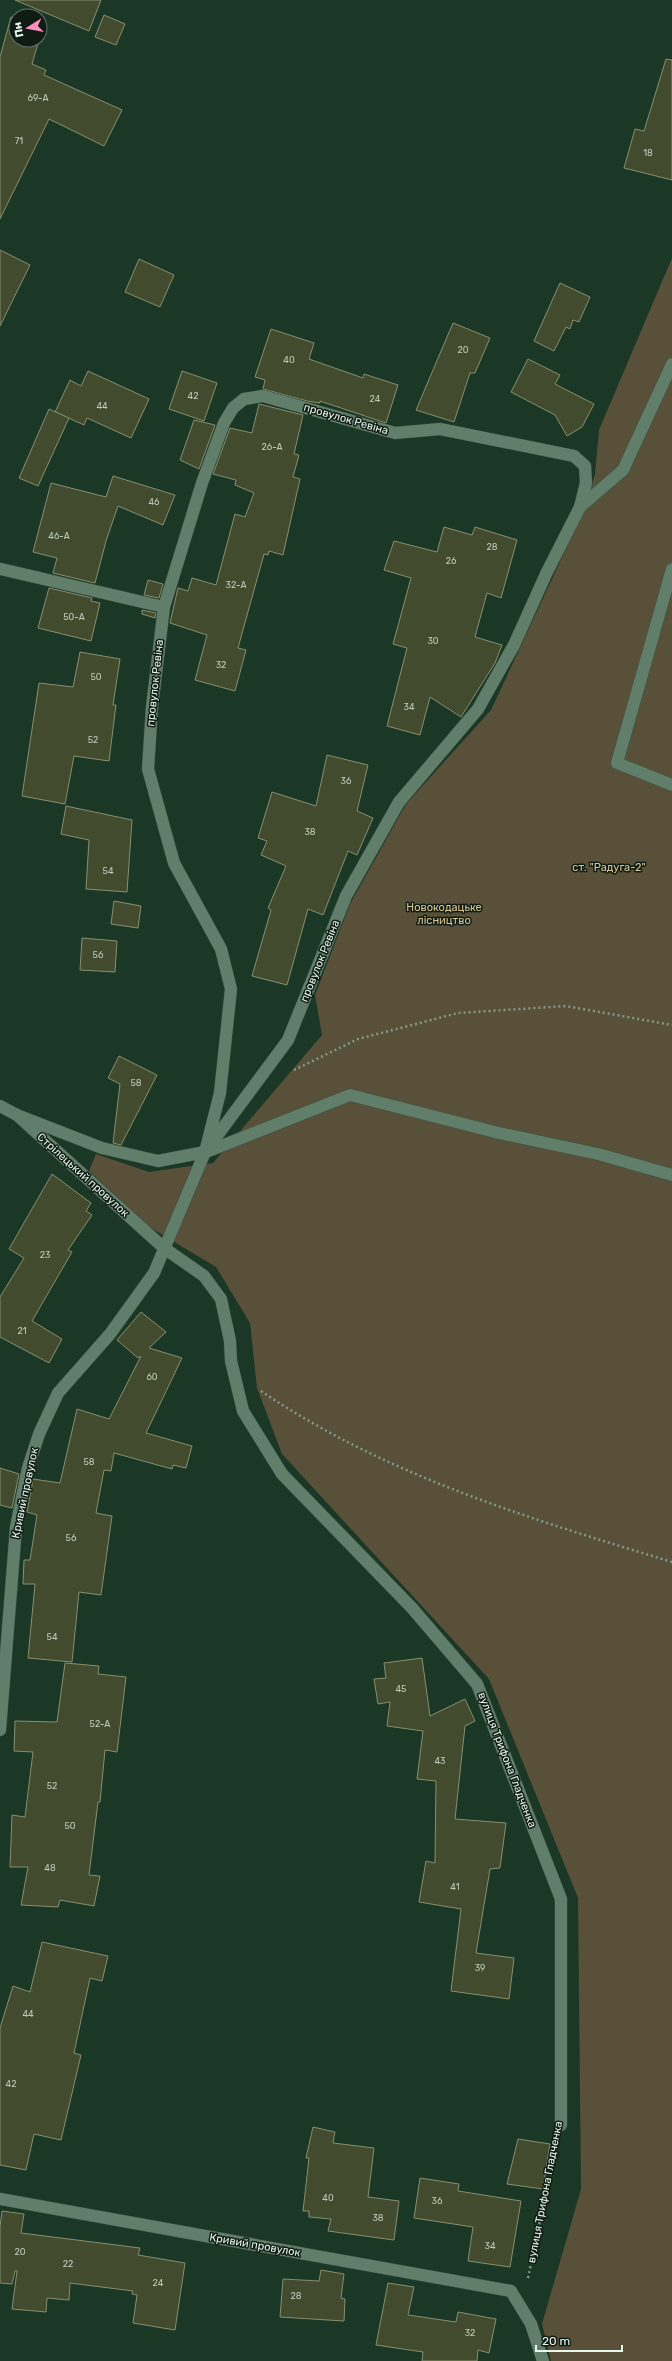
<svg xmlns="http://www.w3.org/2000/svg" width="672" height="2361" font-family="Rubik,sans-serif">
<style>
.green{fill:#595039}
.building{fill:#424b2d;stroke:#869070}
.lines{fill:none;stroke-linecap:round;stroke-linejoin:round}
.minor-casing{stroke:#395242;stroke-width:13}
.path{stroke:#83998a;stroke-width:2.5;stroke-dasharray:2 3;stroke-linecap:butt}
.minor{stroke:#607e69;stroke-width:12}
.labels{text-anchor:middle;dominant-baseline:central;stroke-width:3;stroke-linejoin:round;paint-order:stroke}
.number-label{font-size:9px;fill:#bdccbc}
.street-label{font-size:11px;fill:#e6f7eb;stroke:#0f1b13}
.park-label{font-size:11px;fill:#dcc893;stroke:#0f1b13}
</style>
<rect width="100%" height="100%" fill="#1b3725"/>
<path class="green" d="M672,258V2361H551L542,2324L581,2189L578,1898L489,1679L282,1454L257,1388L250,1323L216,1267L151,1228L89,1171L96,1154L149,1172L213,1163L322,1035L315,995L350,904L406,804L491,710L585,508L595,474L599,430Z"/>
<g class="building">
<path d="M15,0H101L89,31Z"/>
<path d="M104,15L125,24L116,45L95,37Z"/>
<path d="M11,17L16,18V40H39L32,64L46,70L44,75L122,110L104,146L49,119L0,219V57Z"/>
<path d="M666,59L672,60V180L624,168L635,129L644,131Z"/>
<path d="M0,250L30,265L0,326Z"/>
<path d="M139,259L174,275L160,307L125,292Z"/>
<path d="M560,283L590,297L579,322L573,320L570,329L566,327L554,351L534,341Z"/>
<path d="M453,323L490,338L475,373H470L454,422L416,410Z"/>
<path d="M271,329L314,343L309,359L363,378L364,374L398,385L386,423L320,401V403L307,401L263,389L265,380L255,377Z"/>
<path d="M528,359L560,375L555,384L594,404L582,427L567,436L555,415L511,392Z"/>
<path d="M88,371L149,399L131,438L87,418L84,425L55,412L70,380L81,386Z"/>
<path d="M182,371L217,383L204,421L169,409Z"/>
<path d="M259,404L303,415L294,454L299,455L293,477L300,479L283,555L269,551L268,555L264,554L238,648L246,650L235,691L195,680L207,635L170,623L178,588L188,591L192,578L216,585L235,514L245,517L254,493L235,485L236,480L213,474L230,428L252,433Z"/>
<path d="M49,409L69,418L38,486L19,478Z"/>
<path d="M194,420L215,425L199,469L180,460Z"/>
<path d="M113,476L175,495L163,525L118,506L106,541L95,583L53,573L57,558L33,552L51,483L106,497Z"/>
<path d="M444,527L472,535L475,527L517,540L501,598L487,593L475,637L502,645L495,663L461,717L430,697L420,735L387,726L407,648L393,644L411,578L384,570L394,541L437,552Z"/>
<path d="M148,580L163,584L159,598L144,595Z"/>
<path d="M49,588L92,598L91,601L100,603L91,641L38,628Z"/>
<path d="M142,610L156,613L155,618L142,614Z"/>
<path d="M80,652L120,659L113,705H116L109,761L74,756L65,804L22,796L39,683L73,687Z"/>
<path d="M327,755L368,765L357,811L373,818L357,855L348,851L323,915L308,909L287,985L252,976L271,910L268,908L286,866L261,855L267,841L258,838L272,792L316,806Z"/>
<path d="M66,806L132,820L127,892L86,889L89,840L61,834Z"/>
<path d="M114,901L141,906L138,928L111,924Z"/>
<path d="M82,938L117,941L115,972L80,970Z"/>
<path d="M119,1056L157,1075L121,1145L113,1143L120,1084L108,1078Z"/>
<path d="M52,1174L91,1203L86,1211L92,1215L68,1250L72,1252L32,1321L62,1339L49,1363L0,1337V1297L24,1258L9,1249Z"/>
<path d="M141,1312L166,1332L149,1348L182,1358L146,1433L192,1446L186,1468L173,1465L172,1469L114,1453L111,1471L104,1470L96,1513L112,1516L101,1595L79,1592L72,1662L28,1658L35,1584H23L24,1560H30L37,1515L27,1512L33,1479L60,1483L77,1409L109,1419L141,1356L138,1358L117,1340Z"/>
<path d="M0,1468L19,1474L12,1508L0,1505Z"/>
<path d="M422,1658L430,1716L465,1699L475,1721L465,1726L455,1819L506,1823L500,1868L490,1869L476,1953L514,1958L509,1999L451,1991L461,1909L419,1902L426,1861L435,1863L436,1781L417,1779L423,1731L387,1726L390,1702L378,1704L374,1679L386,1678L384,1663Z"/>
<path d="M65,1663L99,1666L98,1674L126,1677L117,1752L105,1750L100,1802H98L89,1875L100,1876L94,1906L60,1900L58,1907L21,1905L28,1867H10L12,1815L25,1817L33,1752L14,1751L15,1721L57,1722Z"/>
<path d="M42,1942L108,1956L102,1981L90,1978L74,2053L81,2055L61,2140L34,2134L26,2170L0,2165V2028L13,1986L30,1992Z"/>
<path d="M313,2127L335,2132L333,2143L374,2148L368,2197L399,2201L394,2240L328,2231L331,2219L309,2217V2211H303L309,2158H306Z"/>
<path d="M518,2139L550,2144L543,2189L507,2184Z"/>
<path d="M420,2178L459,2184L458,2191L521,2201L510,2267L468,2261L473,2227L414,2218Z"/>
<path d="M2,2211L24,2214L21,2233L140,2248L138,2255L185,2263L175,2330L133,2323L137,2295L132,2294L133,2291L70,2283L69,2300L47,2298L46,2312L12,2309L17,2271H15L12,2284L0,2283V2227Z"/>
<path d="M321,2270L344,2274L341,2298L345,2299L344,2321L280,2317L283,2279L319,2281Z"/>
<path d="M388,2283L414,2287L408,2315L456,2322L458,2312L496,2319L489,2353L478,2350L477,2361H422L423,2352L376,2345Z"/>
</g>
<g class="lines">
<defs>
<g id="minor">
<path d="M580,507L623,470L672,364"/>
<path d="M1,569L164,607"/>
<path d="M672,569L617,763L672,785"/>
<path d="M0,1106L17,1115L164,1248L204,1276L221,1299L230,1341L231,1361L243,1411L282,1474L412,1608L477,1684L561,1899V2125"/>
<path d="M206,1152L350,1095L499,1133L598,1154L672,1175"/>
<path d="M0,1730L16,1527L28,1468L39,1434L58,1393L110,1334L154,1273L205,1152L288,1040L346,896L399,802L478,709L514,645L546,574L580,507L586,483L585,466L574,456L440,429L395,433L263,396L244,399L233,408L224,423L202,483L164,607L152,707L148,769L174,863L221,949L231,989L220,1093L205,1152L158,1161L102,1148L17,1115"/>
<path d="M0,2199L511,2291L531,2324L543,2361"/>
</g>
</defs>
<use href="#minor" class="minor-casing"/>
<g class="path">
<path d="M294,1070L358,1039L458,1013L566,1006L672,1025"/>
<path d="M261,1391C387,1476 528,1518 672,1562"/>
<path d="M528,2278L556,2144"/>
</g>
<use href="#minor" class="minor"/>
</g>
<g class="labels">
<g class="number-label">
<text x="38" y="98">69-А</text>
<text x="19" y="141">71</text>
<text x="648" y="153">18</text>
<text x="463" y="350">20</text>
<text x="289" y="360">40</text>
<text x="193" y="396">42</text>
<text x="375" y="399">24</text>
<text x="102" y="406">44</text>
<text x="272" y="447">26-А</text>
<text x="154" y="502">46</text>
<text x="59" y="536">46-А</text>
<text x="492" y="547">28</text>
<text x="451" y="561">26</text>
<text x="236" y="585">32-А</text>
<text x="74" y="617">50-А</text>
<text x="433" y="641">30</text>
<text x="221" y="665">32</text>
<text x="96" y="677">50</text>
<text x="409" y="707">34</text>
<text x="93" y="740">52</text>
<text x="346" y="781">36</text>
<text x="310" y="832">38</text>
<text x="108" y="871">54</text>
<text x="98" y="955">56</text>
<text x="136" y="1083">58</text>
<text x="45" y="1255">23</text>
<text x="22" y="1331">21</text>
<text x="152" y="1377">60</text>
<text x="89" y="1462">58</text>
<text x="71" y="1538">56</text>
<text x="52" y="1637">54</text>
<text x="401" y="1689">45</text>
<text x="100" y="1724">52-А</text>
<text x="440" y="1761">43</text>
<text x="52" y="1786">52</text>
<text x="70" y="1826">50</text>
<text x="50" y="1868">48</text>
<text x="455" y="1887">41</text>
<text x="480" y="1968">39</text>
<text x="28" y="2014">44</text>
<text x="11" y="2084">42</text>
<text x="328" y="2198">40</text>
<text x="437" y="2201">36</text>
<text x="378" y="2218">38</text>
<text x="490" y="2246">34</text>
<text x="20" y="2252">20</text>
<text x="68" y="2264">22</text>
<text x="158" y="2283">24</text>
<text x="296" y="2296">28</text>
<text x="470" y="2333">32</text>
</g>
<g class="street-label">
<text transform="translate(346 419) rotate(16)">провулок Ревіна</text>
<text transform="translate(155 683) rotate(-84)">провулок Ревіна</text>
<text transform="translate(320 961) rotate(-68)">провулок Ревіна</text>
<text transform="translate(83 1175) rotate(42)">Стрілецький провулок</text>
<text transform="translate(25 1493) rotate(-78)">Кривий провулок</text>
<text transform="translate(507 1760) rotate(69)">вулиця Трифона Гладченка</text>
<text transform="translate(545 2192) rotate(-79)">вулиця Трифона Гладченка</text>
<text transform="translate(255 2245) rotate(10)">Кривий провулок</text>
</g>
<g class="park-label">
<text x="609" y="867">ст. "Радуга-2"</text>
<text x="444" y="907">Новокодацьке<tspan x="444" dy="13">лісництво</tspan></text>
</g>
</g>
<g transform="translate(28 28) rotate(259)"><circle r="19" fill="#0f1b13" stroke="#657369"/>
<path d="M0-3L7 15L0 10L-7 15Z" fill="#fd8ebf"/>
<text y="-6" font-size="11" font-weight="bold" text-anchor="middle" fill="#e6f7eb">Пн</text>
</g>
<path d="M536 2345v6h86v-6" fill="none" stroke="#e6f7eb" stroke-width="2"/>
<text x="542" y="2345" font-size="12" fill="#e6f7eb" stroke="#0f1b13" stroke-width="3" paint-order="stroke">20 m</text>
</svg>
